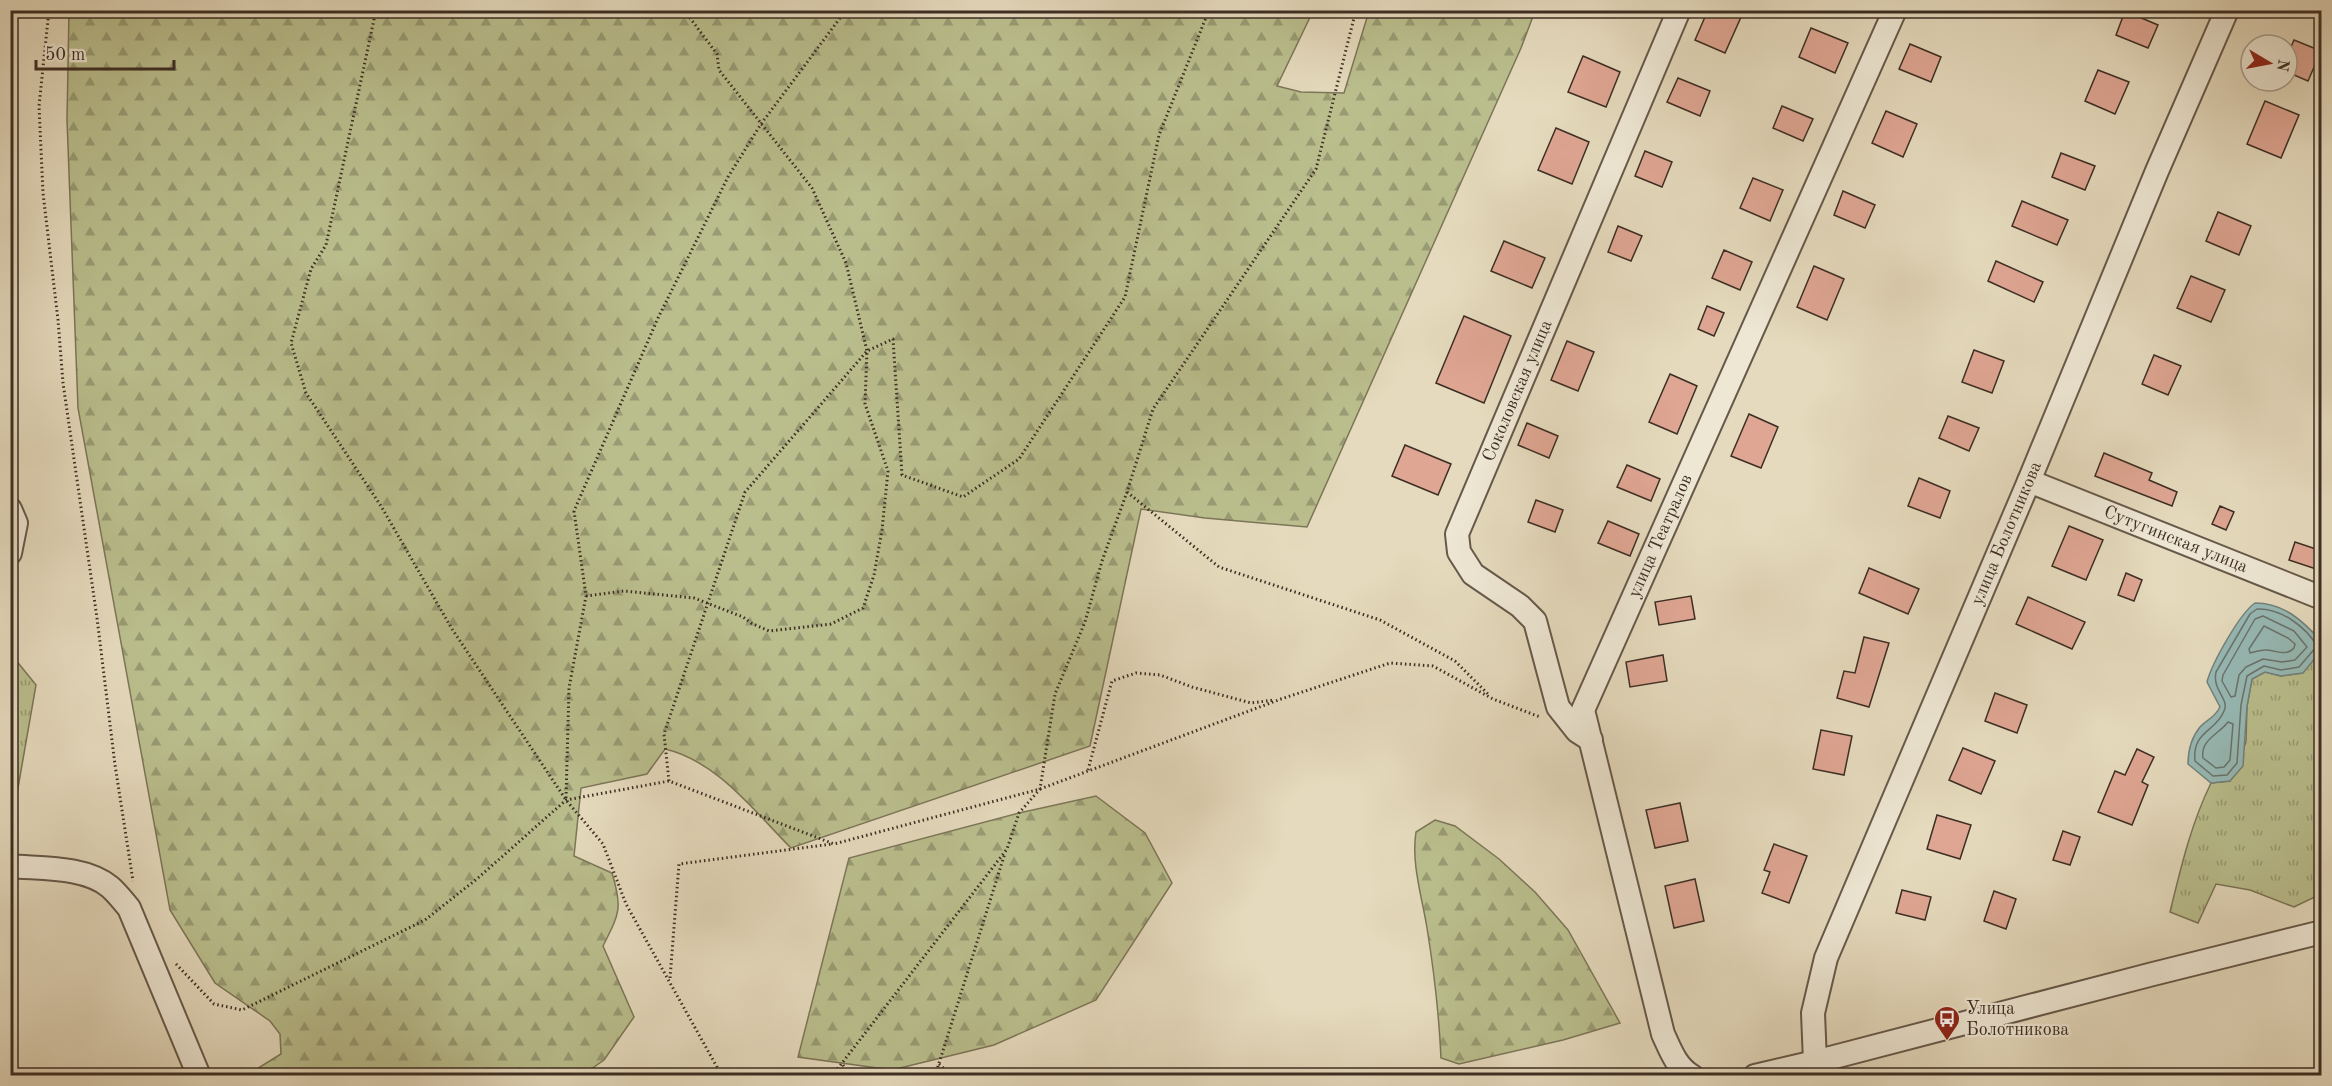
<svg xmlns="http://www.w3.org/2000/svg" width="2332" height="1086" font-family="'Old Standard TT',serif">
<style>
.grass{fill:url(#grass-tufts);stroke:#7c7658;stroke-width:1.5}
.forest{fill:url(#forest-firs);stroke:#7c7658;stroke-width:1.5}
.water{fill:#97bab6;stroke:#73827c;stroke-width:1.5}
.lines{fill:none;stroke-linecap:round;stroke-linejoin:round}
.shore{stroke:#6a746d;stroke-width:1.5}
.building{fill:#dfa693;stroke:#3d2e24;stroke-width:1.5}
.minor-casing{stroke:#67594a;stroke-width:26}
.path{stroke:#3d2e24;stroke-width:3;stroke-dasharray:1.5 3;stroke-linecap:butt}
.minor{stroke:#eee7d4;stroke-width:22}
.labels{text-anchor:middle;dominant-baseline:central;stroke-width:4.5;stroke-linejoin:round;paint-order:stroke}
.street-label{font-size:18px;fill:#3d2e24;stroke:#eee7d4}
.poi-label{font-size:18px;fill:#3d2e24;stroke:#eee7d4;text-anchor:start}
</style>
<defs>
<pattern id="grass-tufts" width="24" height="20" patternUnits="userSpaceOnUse" patternTransform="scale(1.5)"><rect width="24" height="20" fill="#babe8d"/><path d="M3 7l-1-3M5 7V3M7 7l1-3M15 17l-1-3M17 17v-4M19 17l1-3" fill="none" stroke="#989b73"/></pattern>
<pattern id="forest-firs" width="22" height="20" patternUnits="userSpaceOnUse" patternTransform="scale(1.5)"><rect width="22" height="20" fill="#babe8d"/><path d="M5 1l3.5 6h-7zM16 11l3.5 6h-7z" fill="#989b73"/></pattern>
</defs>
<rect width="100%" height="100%" fill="#e5dabd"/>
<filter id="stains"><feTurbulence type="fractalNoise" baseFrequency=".00333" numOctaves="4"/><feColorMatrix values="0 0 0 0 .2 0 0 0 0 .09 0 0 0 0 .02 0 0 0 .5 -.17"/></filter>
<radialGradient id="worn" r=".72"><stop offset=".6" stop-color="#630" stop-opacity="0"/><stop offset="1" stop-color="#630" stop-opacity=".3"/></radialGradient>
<g class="grass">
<path d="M2321,651V894L2294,907L2250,890L2216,884L2198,923L2170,912C2181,867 2191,824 2211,783L2230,781L2246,742L2247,706L2252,679L2265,672L2281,676L2302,673Z"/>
<path d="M15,659L36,685L11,828L10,661Z"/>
</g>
<g class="forest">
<path d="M69,11H1313L1277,86L1301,92L1344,93L1369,11H1535L1521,48L1307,527L1205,518L1141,509L1090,746L791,848C754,811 717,761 665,749L647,774L581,788L574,856L612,873C623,909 619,914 603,946L634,1017L604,1060L581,1076L247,1075L281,1054L280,1034L270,1021L215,983L170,910L78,408L67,120Z"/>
<path d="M1096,796L1145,833L1172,883L1096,1000L994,1045L892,1070L798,1057L849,858L1019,813Z"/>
<path d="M1435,820L1455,826L1499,859L1535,892L1568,930L1620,1023L1563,1040L1459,1064L1441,1058C1439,1014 1434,971 1427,928C1422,897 1411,863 1416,832Z"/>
</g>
<path class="water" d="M2255,603C2284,603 2303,621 2321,641V651L2303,673L2281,676L2265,672L2252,679L2247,706L2243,766L2230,781L2211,783L2188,764C2188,750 2191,738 2200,727C2208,718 2214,719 2220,707L2207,682C2212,663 2240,613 2255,603Z"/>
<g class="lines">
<g class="shore">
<path d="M2257,609C2281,608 2306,627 2317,646L2299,667L2281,670L2264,666L2247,676L2241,705L2237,763L2227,775L2213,776L2195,761C2192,731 2216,732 2224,711C2230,699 2212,691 2216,672L2250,614Z"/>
<path d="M2263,616L2294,631L2307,647L2295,660L2282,662L2263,659L2246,667L2239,675L2235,696L2231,697L2222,681L2223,675L2255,619Z"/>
<path d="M2264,626L2288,638L2295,644L2294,648C2286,657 2276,650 2265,650C2260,650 2255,652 2250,653L2249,649Z"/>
<path d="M2228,722L2233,724L2230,760L2224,767L2216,768L2203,758C2200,740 2219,734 2228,722Z"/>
</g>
</g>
<g class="building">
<path d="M1708,10H1726L1741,17L1725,53L1695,40Z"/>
<path d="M2125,11L2158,25L2148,48L2116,35Z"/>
<path d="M1811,28L1848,43L1835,73L1799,57Z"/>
<path d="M2294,40L2321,51L2308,81L2287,72V56Z"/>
<path d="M1910,44L1941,57L1931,82L1899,69Z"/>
<path d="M1583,56L1620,72L1606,107L1568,92Z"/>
<path d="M2098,70L2129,82L2115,114L2085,101Z"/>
<path d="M1678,78L1710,91L1700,116L1667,102Z"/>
<path d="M2265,101L2299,115L2281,158L2247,144Z"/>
<path d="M1782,106L1813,119L1803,141L1773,128Z"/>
<path d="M1886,111L1917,124L1903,157L1872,143Z"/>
<path d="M1556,128L1589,142L1572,184L1538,170Z"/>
<path d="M1645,151L1672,162L1662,187L1635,176Z"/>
<path d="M2061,153L2095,166L2085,190L2052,177Z"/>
<path d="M1753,178L1783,190L1770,221L1740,208Z"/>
<path d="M1843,191L1875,205L1865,228L1834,215Z"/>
<path d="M2022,201L2068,220L2057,245L2012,226Z"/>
<path d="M2218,212L2251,226L2239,255L2206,241Z"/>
<path d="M1618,226L1642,236L1631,261L1608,252Z"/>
<path d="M1504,241L1545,258L1532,288L1491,271Z"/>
<path d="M1724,250L1752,262L1740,290L1712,278Z"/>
<path d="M1996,261L2043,282L2034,302L1988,281Z"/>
<path d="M1814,266L1844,279L1827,320L1797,307Z"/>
<path d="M2191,276L2225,290L2211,322L2177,308Z"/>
<path d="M1707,306L1724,313L1714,336L1698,329Z"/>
<path d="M1464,316L1511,336L1484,403L1436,383Z"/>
<path d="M1567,341L1594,352L1578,391L1551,380Z"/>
<path d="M1974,350L2004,361L1992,393L1962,382Z"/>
<path d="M2154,355L2181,366L2168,395L2142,384Z"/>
<path d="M1670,374L1697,386L1677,434L1649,422Z"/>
<path d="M1749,414L1778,427L1761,468L1731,456Z"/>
<path d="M1948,416L1979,428L1969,451L1939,438Z"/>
<path d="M1527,423L1558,436L1549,458L1518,445Z"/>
<path d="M1405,445L1451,464L1438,495L1392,476Z"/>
<path d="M2104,453L2152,473L2149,480L2177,492L2172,506L2095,476Z"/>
<path d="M1627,465L1660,479L1651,501L1617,487Z"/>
<path d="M1919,478L1950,491L1940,518L1908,506Z"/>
<path d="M1536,500L1563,510L1555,532L1528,522Z"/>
<path d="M2220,506L2234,512L2226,530L2212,524Z"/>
<path d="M1608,521L1639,534L1630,556L1598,543Z"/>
<path d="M2069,526L2103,540L2086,580L2052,566Z"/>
<path d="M2295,542L2322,551V571L2289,560Z"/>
<path d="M1869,568L1919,589L1908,614L1859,593Z"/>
<path d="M2126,573L2142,580L2134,601L2118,595Z"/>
<path d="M1691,596L1695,619L1659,625L1655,602Z"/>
<path d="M2028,597L2085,622L2072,649L2016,624Z"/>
<path d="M1864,637L1889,643L1869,707L1837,698L1844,671L1855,673Z"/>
<path d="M1663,655L1667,681L1630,687L1626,662Z"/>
<path d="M1995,693L2027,705L2017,733L1985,721Z"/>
<path d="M1821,730L1852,736L1844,775L1813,769Z"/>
<path d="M1963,748L1995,761L1981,794L1949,780Z"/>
<path d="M2137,749L2154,757L2142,782L2148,785L2132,825L2098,812L2115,771L2125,775Z"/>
<path d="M1680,803L1688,841L1655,848L1646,810Z"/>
<path d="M1937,815L1971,825L1960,859L1927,849Z"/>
<path d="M2063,831L2080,837L2070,865L2053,860Z"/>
<path d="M1774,844L1807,856L1789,903L1762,893L1770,872L1764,870Z"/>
<path d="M1695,879L1704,921L1674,928L1665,886Z"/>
<path d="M1902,890L1931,897L1925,920L1896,913Z"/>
<path d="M1994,891L2016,899L2006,929L1984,921Z"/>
</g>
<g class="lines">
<defs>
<g id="minor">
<path id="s1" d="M2029,481L2322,598"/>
<path d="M10,509L16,523L10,553"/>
<path id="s2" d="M1591,740L1577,731L1558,707L1535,621L1520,606L1473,574L1459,552L1457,534L1679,10"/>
<path d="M10,866C41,869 85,866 110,887C117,893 123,901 129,908L199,1076"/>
<path id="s3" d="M1815,1062L1813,1013L1826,958L2029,481L2157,171L2227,10"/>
<path id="s4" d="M1692,1076C1676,1067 1670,1049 1663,1034L1583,710L1895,10"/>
<path d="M1755,1076L1815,1062L2153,974L2322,932"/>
</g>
</defs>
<use href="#minor" class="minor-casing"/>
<g class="path">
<path d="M49,10L39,106L43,193L58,320L63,383L97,618L115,765L133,881"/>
<path d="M376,10L326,245L311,269L291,343L306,393L381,506L452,629L566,800L603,844L626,904L722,1076"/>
<path d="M1127,492L1219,567L1380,620L1455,661L1489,695"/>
<path d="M586,596L624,591L694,598L743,617L751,623L769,631L831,624L863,608L874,575L882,530L888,471L865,404L867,351L846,263L812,188L719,70L717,54L684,10"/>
<path d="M1088,770L1112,681L1136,673L1160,675L1192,687L1251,703L1274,700"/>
<path d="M669,781L664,734L745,492L867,351L893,339L902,475L963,497L1019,459L1125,297L1159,135L1209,10"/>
<path d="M566,798L569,688L586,596L574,511L658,318L728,177L761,124L846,10"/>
<path d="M176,964L214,1004L242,1010L425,920L478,878L566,800L669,781L834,844L1040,789L1281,699L1390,663L1433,666L1493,699L1540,717"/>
<path d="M670,978L679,864L832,844"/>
<path d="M939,1064L952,1076"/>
<path d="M843,1065L850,1076"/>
<path d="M832,1076L1007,849L1019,813L1040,789L1055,694L1085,622L1102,561L1127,492L1153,409L1316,169L1356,10"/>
<path d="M935,1076L1005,853"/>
</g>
<use href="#minor" class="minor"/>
</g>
<defs>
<symbol id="bus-pin" viewBox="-11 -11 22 30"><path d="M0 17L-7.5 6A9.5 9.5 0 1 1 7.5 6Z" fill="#8f2418" stroke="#eee7d4"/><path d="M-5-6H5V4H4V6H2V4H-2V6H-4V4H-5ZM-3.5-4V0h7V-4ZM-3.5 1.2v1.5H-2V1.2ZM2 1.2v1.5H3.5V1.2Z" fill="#fff"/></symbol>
</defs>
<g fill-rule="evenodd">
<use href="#bus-pin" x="1932" y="1004" width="30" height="40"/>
</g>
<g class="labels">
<g class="street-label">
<text stroke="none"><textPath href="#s2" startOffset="414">Соколовская улица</textPath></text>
<text stroke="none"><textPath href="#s3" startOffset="567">улица Болотникова</textPath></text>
<text stroke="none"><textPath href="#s4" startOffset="576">улица Театралов</textPath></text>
<text stroke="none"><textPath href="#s1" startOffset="158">Сутугинская улица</textPath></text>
</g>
<g class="poi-label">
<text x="1966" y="1009">Улица<tspan x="1966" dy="21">Болотникова</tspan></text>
</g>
</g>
<rect width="2332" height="1086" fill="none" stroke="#e5dabd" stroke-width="36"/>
<rect x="12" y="12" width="2308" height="1062" fill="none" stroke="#3d2e24" stroke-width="3"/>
<rect x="18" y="18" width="2296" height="1050" fill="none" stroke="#3d2e24" stroke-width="1.5"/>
<g transform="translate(2269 63) rotate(100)"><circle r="28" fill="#eee7d4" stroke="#a79d8e" stroke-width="1.5"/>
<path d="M0-4.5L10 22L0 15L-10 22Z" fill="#8f2418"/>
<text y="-9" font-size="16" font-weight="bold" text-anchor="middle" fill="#3d2e24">N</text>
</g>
<path d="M36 60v9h138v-9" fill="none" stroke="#3d2e24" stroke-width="3"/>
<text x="45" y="60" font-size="18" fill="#3d2e24" stroke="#eee7d4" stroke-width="4.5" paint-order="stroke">50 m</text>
<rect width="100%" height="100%" filter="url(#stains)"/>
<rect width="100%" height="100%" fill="url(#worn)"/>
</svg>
